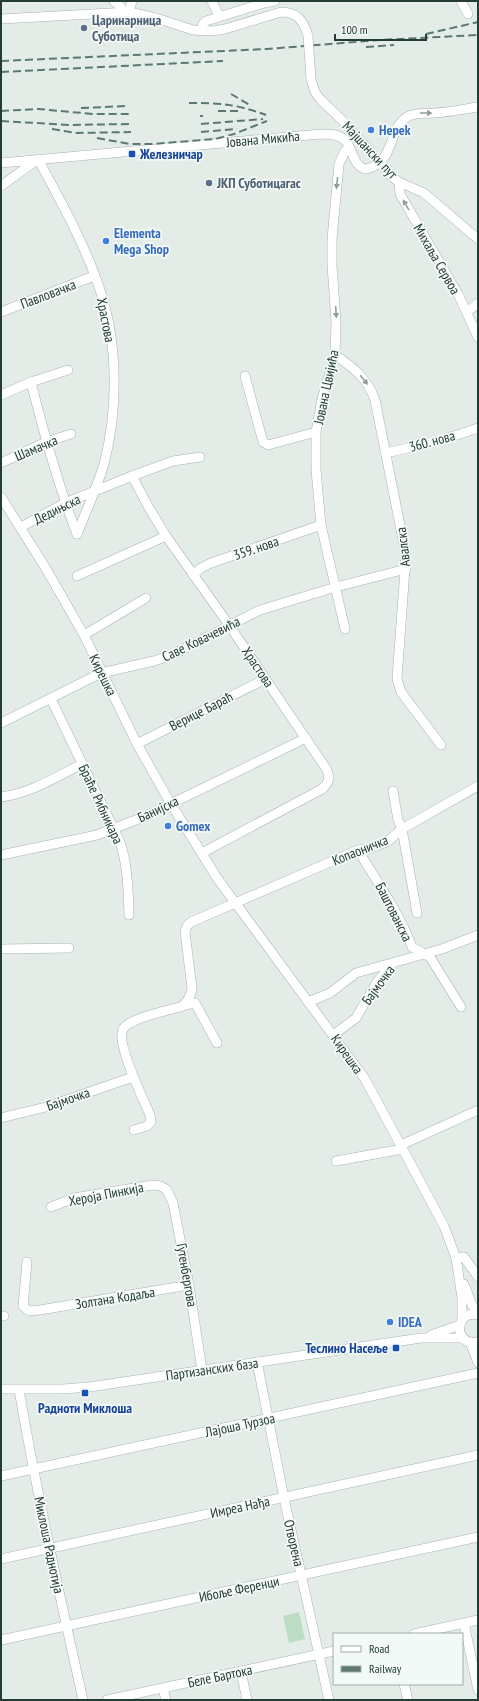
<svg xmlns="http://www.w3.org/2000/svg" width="479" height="1701" font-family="'PT Sans Narrow',sans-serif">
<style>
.green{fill:#bcddc3}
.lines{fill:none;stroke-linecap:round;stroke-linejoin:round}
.minor-casing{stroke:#a6b4ae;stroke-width:10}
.minor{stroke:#fff;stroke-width:9}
.rail{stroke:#5d786f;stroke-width:2;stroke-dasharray:8 4;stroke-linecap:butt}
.minor-bridge-casing{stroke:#a6b4ae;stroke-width:10;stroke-linecap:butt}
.minor-bridge{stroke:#fff;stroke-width:9}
.oneway{fill:#919e9a}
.service-dot{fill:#5c6f8a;stroke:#f3f9f6;stroke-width:1.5}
.shop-dot{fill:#3f7fe0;stroke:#f3f9f6;stroke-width:1.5}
.transit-dot{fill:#1a4fb4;stroke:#f3f9f6;stroke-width:1.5}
.labels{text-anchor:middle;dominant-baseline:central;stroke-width:3.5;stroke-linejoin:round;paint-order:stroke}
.service-label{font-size:14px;font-weight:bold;fill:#4e5e75;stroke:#f3f9f6;text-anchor:start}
.shop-label{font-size:14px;font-weight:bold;fill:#366cbe;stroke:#f3f9f6;text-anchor:start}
.street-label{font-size:14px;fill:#233d34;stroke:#f3f9f6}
.transit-label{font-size:14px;font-weight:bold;fill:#164399;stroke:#f3f9f6;text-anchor:start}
</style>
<rect width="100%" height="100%" fill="#e3ece7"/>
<path class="green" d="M299,1612L305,1639L289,1643L283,1616Z"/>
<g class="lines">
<defs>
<g id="minor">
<path d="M114,1L121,7L122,12"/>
<path d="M212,1L219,16"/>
<path d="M461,1L468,14"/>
<path d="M129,12L132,1"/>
<path d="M1,19L129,12L156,18L193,30L213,31L225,29L281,12C297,12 304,21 308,36"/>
<path d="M201,31L203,24L206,21L264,3L275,1"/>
<path d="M311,79L315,92L320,99L346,124L390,175L399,182L424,193L478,239"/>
<path d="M1,163L321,134C329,134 339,134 345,140C353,149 353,168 367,169C396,161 387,130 407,117C416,112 425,114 435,113C449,112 464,109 478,107"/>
<path d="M399,182L400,194L459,296L478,337"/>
<path d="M1,186L38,159C61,202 86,246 101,293C118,345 118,411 104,464C97,488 86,511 77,534"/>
<path d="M1,312L94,276"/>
<path d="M467,312L478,303"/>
<path d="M335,355C354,368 367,378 375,400L406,555L397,679L401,692L441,745"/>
<path d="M245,376L263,442L268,445L316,432"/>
<path d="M31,382C44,434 58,485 77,534"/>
<path d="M1,395L31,382L68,370"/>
<path d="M386,453L442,440L478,428"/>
<path d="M1,463L46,442L71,434"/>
<path d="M132,476L148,506L166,536L229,625L327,770C330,778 329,783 322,789L202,853"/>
<path d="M1,497L45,567L84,635L137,744L171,804L217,878L365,1079L444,1226L456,1258L462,1298V1320"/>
<path d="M21,527L65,503L132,476L173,461L200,457"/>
<path d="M193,575L201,568L211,563L321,525"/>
<path d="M77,576L166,536"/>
<path d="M345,629L321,525L316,470V432L322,399L335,355L336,321L332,265V239L339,164L345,151L349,147"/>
<path d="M84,635L146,598"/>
<path d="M51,699L120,842C128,866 128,889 129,915"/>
<path d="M1,723L101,673L154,661L174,654L260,610L336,587L406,569"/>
<path d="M137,744L265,679"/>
<path d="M393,791L398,820L402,829L417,913"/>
<path d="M1,797C31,793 56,777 82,764"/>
<path d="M358,850C377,882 399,912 412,947L430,957L461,1007"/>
<path d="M1,855L97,835L146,816L306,738"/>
<path d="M1,949L69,948"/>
<path d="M308,1002L330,993L356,973L442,949L478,935"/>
<path d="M183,1006L195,1003L217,1043"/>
<path d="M333,1035L356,1018L377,982L393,963"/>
<path d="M1,1118L46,1107L133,1077"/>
<path d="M134,1130L147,1126L151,1122L150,1115C144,1101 115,1041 123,1029C129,1018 170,1010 183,1006C188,1000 191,996 192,988L185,932L187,926L191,922L358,850L368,849L387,842L402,829L478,786"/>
<path d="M401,1145L478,1110"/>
<path d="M336,1161L403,1149"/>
<path d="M51,1207L74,1198L152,1185L161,1186L167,1190L173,1203L189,1285L202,1370"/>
<path d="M456,1258L464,1257L478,1277"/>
<path d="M27,1262L23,1306L29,1311L40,1310L189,1285"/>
<path d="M464,1284L472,1305L478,1313"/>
<path d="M478,1315C454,1309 453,1347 478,1342"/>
<path d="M1,1316H4"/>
<path d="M431,1335L460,1325"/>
<path d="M470,1342L478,1363"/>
<path d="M257,1362L284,1498L329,1700"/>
<path d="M1,1389H63L89,1387L421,1338H463"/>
<path d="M19,1390C37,1494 60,1597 83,1700"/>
<path d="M1,1476L478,1373"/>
<path d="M1,1559L478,1455"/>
<path d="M464,1623L478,1690"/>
<path d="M414,1634L478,1620"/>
<path d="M1,1640L478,1537"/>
<path d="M241,1671L247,1700"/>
<path d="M404,1684L408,1700"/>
<path d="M163,1688L166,1700"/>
<path d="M107,1700L334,1651"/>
</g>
</defs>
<use href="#minor" class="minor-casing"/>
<use href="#minor" class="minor"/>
<g class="rail">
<path d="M426,34L478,22"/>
<path d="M366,47L394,45"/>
<path d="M1,61L267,49L380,40L478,35"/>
<path d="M1,72L223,61"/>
<path d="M231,94L250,105"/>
<path d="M189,103C220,103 236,104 266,115"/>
<path d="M81,108L127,106"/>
<path d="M1,111L39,109L93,114H130"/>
<path d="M218,111H240"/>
<path d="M200,116H203"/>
<path d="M1,121L70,125L130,124"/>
<path d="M201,124L263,119"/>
<path d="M52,129L76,133L131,132"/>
<path d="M201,132L237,129"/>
<path d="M97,138L130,144H153L215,139L234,134L267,121"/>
</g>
<defs>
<path id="minor-bridge" d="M308,36L311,79"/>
</defs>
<use href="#minor-bridge" class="minor-bridge-casing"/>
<use href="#minor-bridge" class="minor-bridge"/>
</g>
<defs><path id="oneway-solid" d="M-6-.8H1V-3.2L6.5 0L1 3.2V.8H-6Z"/></defs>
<g class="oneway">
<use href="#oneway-solid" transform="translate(426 113)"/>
<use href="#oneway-solid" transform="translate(337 183) rotate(96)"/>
<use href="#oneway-solid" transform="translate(406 205) rotate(-120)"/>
<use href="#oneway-solid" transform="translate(336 312) rotate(87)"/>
<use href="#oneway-solid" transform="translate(364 380) rotate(52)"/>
</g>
<g class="service-dot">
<circle cx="84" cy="28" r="4"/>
<circle cx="209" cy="183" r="4"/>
</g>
<g class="shop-dot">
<circle cx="371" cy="130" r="4"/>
<circle cx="106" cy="241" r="4"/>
<circle cx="168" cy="826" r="4"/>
<circle cx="390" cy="1322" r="4"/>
</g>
<g class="transit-dot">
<rect x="128" y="150" width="8" height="8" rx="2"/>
<rect x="392" y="1344" width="8" height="8" rx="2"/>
<rect x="81" y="1389" width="8" height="8" rx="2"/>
</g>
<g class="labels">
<g class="service-label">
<text x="92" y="20">Царинарница<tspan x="92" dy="16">Суботица</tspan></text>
<text x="217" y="183">ЈКП Суботицагас</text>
</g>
<g class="shop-label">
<text x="379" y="130">Hepek</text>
<text x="114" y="233">Elementa<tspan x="114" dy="16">Mega Shop</tspan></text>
<text x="176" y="826">Gomex</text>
<text x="398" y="1322">IDEA</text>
</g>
<g class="street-label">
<text transform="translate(263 139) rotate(-5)">Јована Микића</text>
<text transform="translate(370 150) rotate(47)">Мајшански пут</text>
<text transform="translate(437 259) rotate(60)">Михаља Сервоа</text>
<text transform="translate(48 294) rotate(-21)">Павловачка</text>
<text transform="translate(106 320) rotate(79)">Храстова</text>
<text transform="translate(326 387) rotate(-78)">Јована Цвијића</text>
<text transform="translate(432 441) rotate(-15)">360. нова</text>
<text transform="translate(36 448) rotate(-23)">Шамачка</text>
<text transform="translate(57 509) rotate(-26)">Дедињска</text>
<text transform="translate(403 547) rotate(-97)">Авалска</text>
<text transform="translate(256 548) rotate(-19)">359. нова</text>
<text transform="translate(201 639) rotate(-26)">Саве Ковачевића</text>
<text transform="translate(258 667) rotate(56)">Храстова</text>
<text transform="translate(103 675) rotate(64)">Кирешка</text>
<text transform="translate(201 711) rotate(-27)">Верице Бараћ</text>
<text transform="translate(101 804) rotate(65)">Браће Рибникара</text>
<text transform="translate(158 809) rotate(-25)">Банијска</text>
<text transform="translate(360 850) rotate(-22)">Копаоничка</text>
<text transform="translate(394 912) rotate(63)">Баштованска</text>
<text transform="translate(378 985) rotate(-54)">Бајмочка</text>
<text transform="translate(347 1054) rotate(55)">Кирешка</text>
<text transform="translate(68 1099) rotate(-19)">Бајмочка</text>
<text transform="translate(106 1194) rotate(-11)">Хероја Пинкија</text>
<text transform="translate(187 1275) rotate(80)">Гутенбергова</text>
<text transform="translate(115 1298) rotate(-9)">Золтана Кодаља</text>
<text transform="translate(212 1369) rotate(-8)">Партизанских база</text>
<text transform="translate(240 1425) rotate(-12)">Лајоша Турзоа</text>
<text transform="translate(240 1507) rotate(-12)">Имреа Нађа</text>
<text transform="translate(294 1543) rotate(77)">Отворена</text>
<text transform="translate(49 1545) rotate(78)">Миклоша Раднотија</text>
<text transform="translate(239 1589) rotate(-12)">Ибоље Ференци</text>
<text transform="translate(220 1676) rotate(-12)">Беле Бартока</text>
</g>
<g class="transit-label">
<text x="140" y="154">Железничар</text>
<text x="388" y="1348" text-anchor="end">Теслино Насеље</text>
<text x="85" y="1408" text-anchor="middle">Радноти Миклоша</text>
</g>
</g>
<rect width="479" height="1701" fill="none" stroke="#233d34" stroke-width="4"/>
<rect x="333" y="1633" width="130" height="52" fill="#f3f9f6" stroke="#a0aea8"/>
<rect x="341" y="1646" width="20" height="6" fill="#ffffff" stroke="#a0aea8"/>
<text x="369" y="1653" font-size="12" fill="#233d34">Road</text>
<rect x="341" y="1666" width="20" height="6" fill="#5d786f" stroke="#a0aea8"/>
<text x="369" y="1673" font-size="12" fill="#233d34">Railway</text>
<path d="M335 34v6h91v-6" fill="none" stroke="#233d34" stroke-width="2"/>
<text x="341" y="34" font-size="12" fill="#233d34" stroke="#f3f9f6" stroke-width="3" paint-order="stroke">100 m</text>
</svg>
